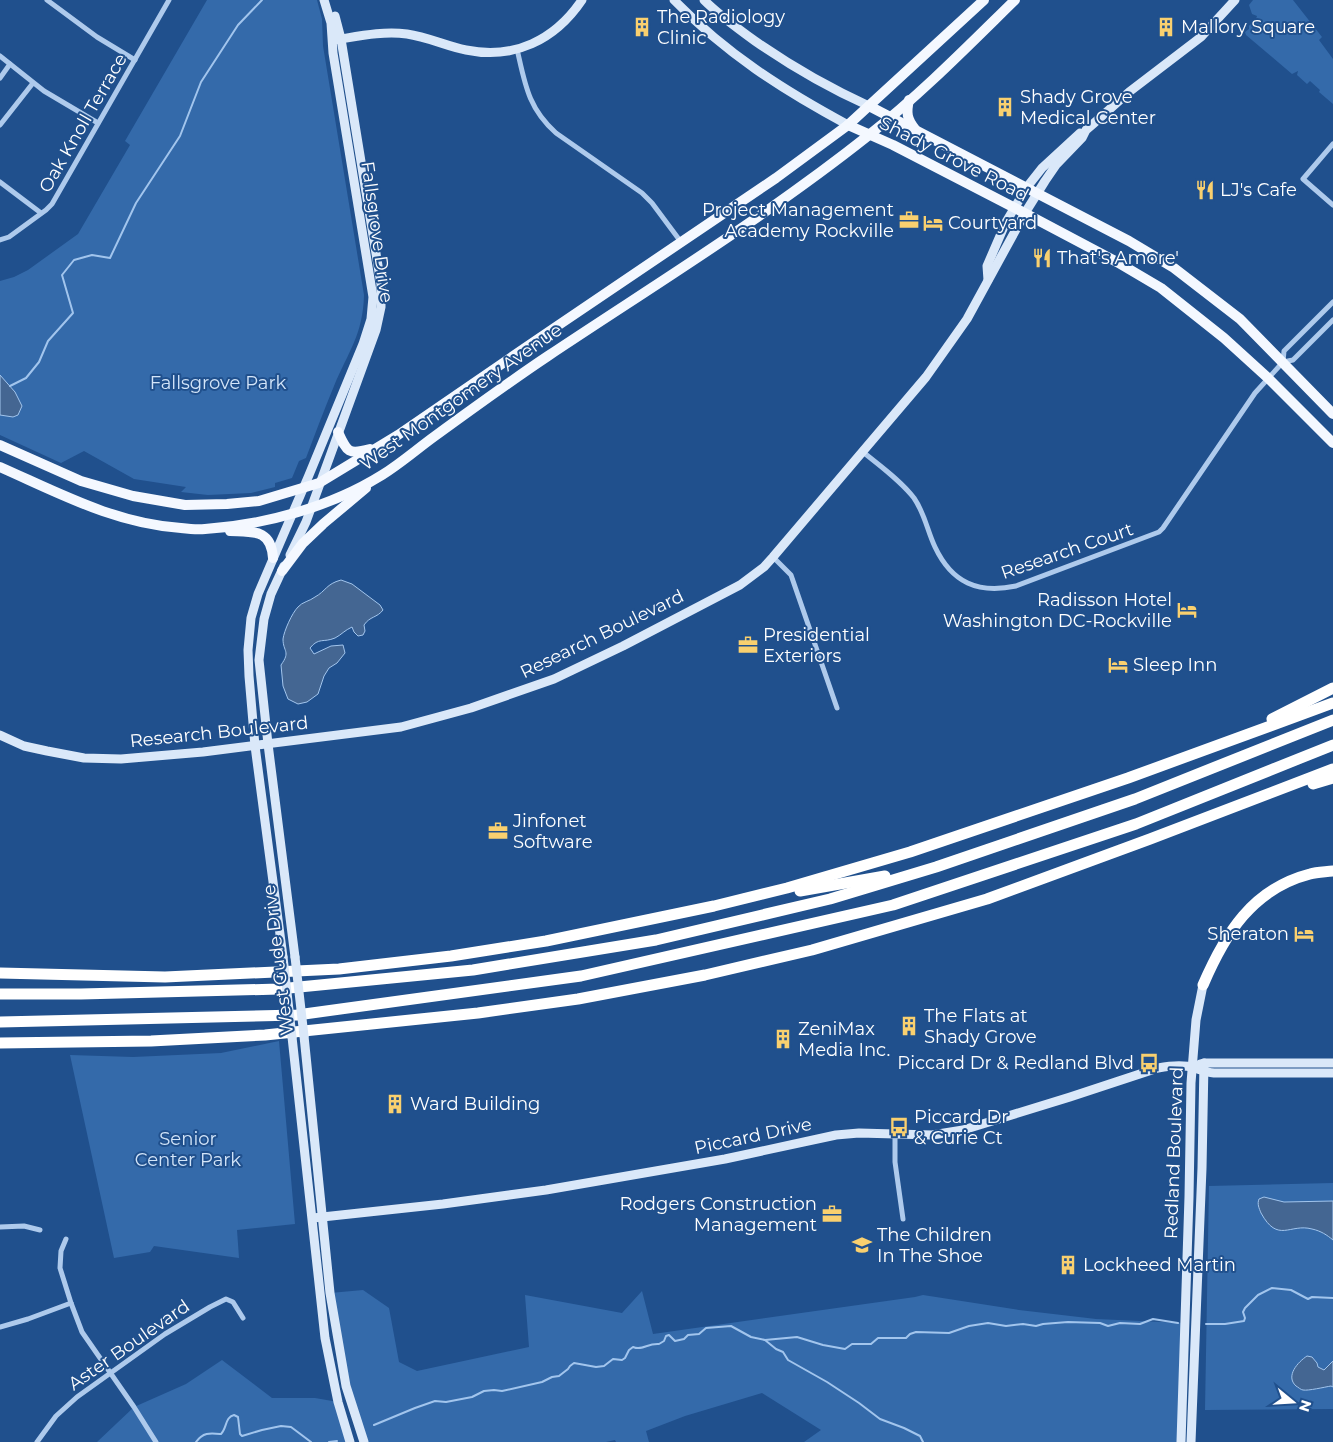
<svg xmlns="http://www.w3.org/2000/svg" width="1333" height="1442" font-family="Montserrat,sans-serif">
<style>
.green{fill:#346aaa}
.water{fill:#446692;stroke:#a2c5ed}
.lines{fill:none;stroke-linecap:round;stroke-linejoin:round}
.stream{stroke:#a2c5ed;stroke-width:2}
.street{stroke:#aecaec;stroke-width:5}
.secondary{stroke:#dae8f9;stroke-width:9}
.primary{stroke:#f4f8ff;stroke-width:10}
.highway{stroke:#fff;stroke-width:11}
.secondary-bridge{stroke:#dae8f9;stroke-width:9}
.labels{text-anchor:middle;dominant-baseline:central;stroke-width:4;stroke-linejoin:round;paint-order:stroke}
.poi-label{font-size:18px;fill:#fff;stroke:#20508d;text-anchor:start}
.street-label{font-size:18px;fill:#fff;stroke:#20508d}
.park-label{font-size:18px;fill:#d3e5f9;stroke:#20508d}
</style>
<rect width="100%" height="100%" fill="#20508d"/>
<g class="green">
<path d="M207,0H317L322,19L323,46L364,295C363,335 348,352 334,386C324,410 315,434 306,458L299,461L292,478L275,483V487L251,493L208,495L181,492L186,487L134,479L84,451L61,463L0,435V281L14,277L28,270L78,234L130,145L125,141Z"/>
<path d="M1253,0H1293L1322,37L1319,40L1333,59V104L1319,92L1320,90L1310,81L1307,84L1297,75L1298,71L1292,74L1246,35L1245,32L1249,29V26L1252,22H1255L1257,16L1252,14L1249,5Z"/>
<path d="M279,1041L295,1224L237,1230L239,1258L154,1246L150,1252L114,1258L70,1055L133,1057L221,1053Z"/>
<path d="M1333,1183V1409L1205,1410L1209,1186Z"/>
<path d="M363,1290L389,1308L399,1362L417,1371L529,1347L525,1295L622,1313L642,1291L653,1334L915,1297L923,1295L1019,1310L1096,1319L1185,1323L1178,1442H804L821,1430L762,1393L685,1416L646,1431L649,1442H616L615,1440L606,1442H364L359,1428L330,1293Z"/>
<path d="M222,1360L272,1398H315L338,1402L350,1442H97L134,1407L186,1384Z"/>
</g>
<g class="water">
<path d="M0,375L15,392L22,406L18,415L13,417L0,415Z"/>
<path d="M341,580L352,584L380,605L383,610C377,618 370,616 364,625L365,631L363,635L358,636L354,632L352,627C345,630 341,635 335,638C323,643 319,637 310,648L314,654L331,646L343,645L345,653L337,663L329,668L324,676L318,694L307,702L298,704L288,699L283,686L281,665C291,651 283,652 283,639C284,631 292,613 298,607C302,602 310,601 315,597C326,591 326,584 341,580Z"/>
<path d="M1264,1197L1284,1202L1333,1201V1240C1327,1235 1321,1231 1312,1229C1290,1223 1278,1244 1261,1213C1259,1208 1257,1204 1259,1199Z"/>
<path d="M1307,1356L1312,1357L1317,1363L1318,1367L1324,1370L1333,1361V1387L1331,1386C1325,1387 1308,1391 1303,1390C1301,1390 1298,1387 1296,1386C1285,1376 1298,1362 1307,1356Z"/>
</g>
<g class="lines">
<g class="stream">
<path d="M10,386L26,378L39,362L48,341L73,313L62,275L74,260L92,255L110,258L136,203L180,136L201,82L238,25L262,0"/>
<path d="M1206,1324H1225L1244,1321L1245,1318L1243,1312L1245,1308L1258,1295L1272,1288L1291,1290L1308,1299L1312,1297L1333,1298"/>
<path d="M765,1340L776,1349L783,1352L788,1360L827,1382L859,1403L880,1419L904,1428L920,1436L923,1442"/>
<path d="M374,1425L415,1408L435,1401L446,1402L472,1397L484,1391L494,1390L502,1391L542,1382L552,1377L559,1376L568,1369L570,1366L574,1363L596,1367L604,1366L613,1359L622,1360L625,1358L629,1350L633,1347C643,1351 647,1343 659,1344L664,1341L666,1336L669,1335L675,1341L684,1339L688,1335L699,1334L706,1328L731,1326L751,1337L765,1340L797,1337L823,1345L845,1349L852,1344H871L878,1338H906L910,1334L916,1332L949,1333L969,1326L988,1323L1006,1326L1023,1324L1036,1326L1043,1324L1068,1322L1100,1323L1108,1326L1120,1323L1140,1324L1153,1319L1178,1323"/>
<path d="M196,1442C203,1432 210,1433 221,1434C227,1428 225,1417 234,1415L238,1417L240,1434L242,1436L262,1430L281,1426L291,1427L311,1442"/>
<path d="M329,1442L337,1441"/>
</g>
<g class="street">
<path d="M47,0L97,37L135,60"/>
<path d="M517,49C525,84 528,108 556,133L642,193L652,203L681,242"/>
<path d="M0,56L44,91L98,123"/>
<path d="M0,78L10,64"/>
<path d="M0,125L33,83"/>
<path d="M1333,144L1303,179L1333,205"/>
<path d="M0,182L41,213"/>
<path d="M0,240L9,237L46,210L52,204L169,0"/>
<path d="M1283,362L1284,351L1333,302"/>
<path d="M863,452C880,466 900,480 914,498C925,514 927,530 935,547C952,583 978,594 1016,586L1159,532L1163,528L1255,393L1283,362L1293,360L1333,320"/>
<path d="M773,557L791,575L837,708"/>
<path d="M895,1134V1162L903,1219"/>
<path d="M0,1227L24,1226L40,1230"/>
<path d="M66,1239L61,1251L60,1268L71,1303L82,1332L134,1407L156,1442"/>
<path d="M0,1327L28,1319L71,1303"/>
<path d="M37,1442L56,1416L77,1397L165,1334L210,1307L226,1299L233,1302L243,1318"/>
</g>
<g class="secondary">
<path d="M674,0C725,53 783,90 848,125"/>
<path d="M704,0C719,15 737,28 755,41C791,66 829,88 869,106"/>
<path d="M335,40C360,36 382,31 407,34C428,37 446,46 466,50C514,60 555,40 582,0"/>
<path d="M988,280L987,266L1006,222L1027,187L1042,168L1080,133"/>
<path d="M290,555L306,522L376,330L381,307V284L341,39L335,16"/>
<path d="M284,566L271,594L264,619L259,660L268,744L295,957"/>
<path d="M0,735L24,746L47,751L84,758L121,759L203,752L401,727L471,708L554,679L623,646L740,585L764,567L773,557L926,377L967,319L1025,213L1045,181L1056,165L1082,138L1086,130L1093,124L1129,92L1201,37L1235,0"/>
<path d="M283,957L255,746L249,676L248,650L251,618L258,594L309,475L363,344L371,319L373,297L333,53L331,23L324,0"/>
<path d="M304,1036L330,1293L346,1386L364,1442"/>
<path d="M292,1037L325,1338L338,1402L350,1442"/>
<path d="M1200,1064L1204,1063H1333"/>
<path d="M313,1218L443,1204L546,1190L725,1159L836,1135L859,1133L932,1135L963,1130L1070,1097L1158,1068C1169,1066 1183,1064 1194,1068C1201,1070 1206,1072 1214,1073H1333"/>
<path d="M1181,1442L1189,1197L1191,1083L1196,1020L1203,985"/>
<path d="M1191,1442L1202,1168L1204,1063"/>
</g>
<g class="primary">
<path d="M909,100C906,113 907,119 915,129"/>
<path d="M869,106L1129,241L1174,268L1240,319L1333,414"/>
<path d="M848,125L893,145L1015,208L1117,262L1161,288L1224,338L1268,378L1333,443"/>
<path d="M338,432C347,452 348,455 370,449"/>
<path d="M0,445L81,481L133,496L185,505L227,504L259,501L319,483L398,435L538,339L776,178L848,125L984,0"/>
<path d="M0,467C59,493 116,524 181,528C189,529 197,530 205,529C264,525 331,507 382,475C400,464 417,449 435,436C472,409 509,382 548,356C656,284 767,216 869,135C921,94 968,46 1015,0"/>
<path d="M230,531C254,532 271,529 273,558"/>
<path d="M282,571L303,543L323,524L366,488"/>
</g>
<g class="highway">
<path d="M1272,719L1333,688"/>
<path d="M1313,784L1333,778"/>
<path d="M800,891L885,876"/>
<path d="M0,973L165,977L339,969L451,956L546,941L714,906L787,888L910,852L1128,778L1333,703"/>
<path d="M1203,985C1225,934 1252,889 1310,874C1317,872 1326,872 1333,871"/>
<path d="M0,994H81L279,989L473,970L656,940L830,899L936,867L1135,799L1333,720"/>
<path d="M0,1022L297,1015L581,976L893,905L1136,824L1333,745"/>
<path d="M0,1043L151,1041L265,1035L478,1013L578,999L705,975L812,950L987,899L1150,839L1333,769"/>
</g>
<g class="secondary-bridge">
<path d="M283,957L292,1037"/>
<path d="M295,957L304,1036"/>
</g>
</g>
<defs>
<symbol id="building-bare" viewBox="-9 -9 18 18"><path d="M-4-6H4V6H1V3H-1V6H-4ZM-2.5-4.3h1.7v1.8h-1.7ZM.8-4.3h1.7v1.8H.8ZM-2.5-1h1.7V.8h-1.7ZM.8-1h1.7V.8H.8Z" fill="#f9d06f" stroke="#20508d" stroke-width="2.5" paint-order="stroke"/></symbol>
<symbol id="restaurant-bare" viewBox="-9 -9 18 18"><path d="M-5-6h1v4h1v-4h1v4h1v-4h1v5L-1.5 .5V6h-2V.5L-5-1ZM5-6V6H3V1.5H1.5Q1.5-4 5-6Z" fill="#f9d06f" stroke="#20508d" stroke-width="2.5" paint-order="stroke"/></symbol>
<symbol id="office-bare" viewBox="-9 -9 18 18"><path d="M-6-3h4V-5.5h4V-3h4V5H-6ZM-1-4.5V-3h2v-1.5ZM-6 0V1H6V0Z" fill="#f9d06f" stroke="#20508d" stroke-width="2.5" paint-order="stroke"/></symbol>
<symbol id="hotel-bare" viewBox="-9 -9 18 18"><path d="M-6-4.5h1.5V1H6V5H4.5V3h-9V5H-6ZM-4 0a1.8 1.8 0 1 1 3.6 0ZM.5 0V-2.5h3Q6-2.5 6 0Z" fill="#f9d06f" stroke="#20508d" stroke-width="2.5" paint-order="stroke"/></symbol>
<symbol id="bus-bare" viewBox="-9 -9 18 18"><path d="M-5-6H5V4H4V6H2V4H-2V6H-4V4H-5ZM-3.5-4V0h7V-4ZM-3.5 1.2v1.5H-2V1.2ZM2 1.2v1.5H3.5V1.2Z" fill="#f9d06f" stroke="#20508d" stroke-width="2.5" paint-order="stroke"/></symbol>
<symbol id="school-bare" viewBox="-9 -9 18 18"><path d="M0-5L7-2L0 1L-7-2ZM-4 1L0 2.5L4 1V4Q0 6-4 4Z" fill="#f9d06f" stroke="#20508d" stroke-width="2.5" paint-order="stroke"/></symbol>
</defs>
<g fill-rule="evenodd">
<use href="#building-bare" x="628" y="13" width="28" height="28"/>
<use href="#building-bare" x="1152" y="13" width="28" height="28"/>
<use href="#building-bare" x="991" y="93" width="28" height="28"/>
<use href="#restaurant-bare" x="1191" y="176" width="28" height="28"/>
<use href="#office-bare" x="895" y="206" width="28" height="28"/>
<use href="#hotel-bare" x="919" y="209" width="28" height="28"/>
<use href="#restaurant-bare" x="1028" y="244" width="28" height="28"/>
<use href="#hotel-bare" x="1173" y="596" width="28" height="28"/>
<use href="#office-bare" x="734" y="631" width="28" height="28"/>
<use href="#hotel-bare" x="1104" y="651" width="28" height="28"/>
<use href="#office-bare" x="484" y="817" width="28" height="28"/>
<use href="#hotel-bare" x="1290" y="920" width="28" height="28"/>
<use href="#building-bare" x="895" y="1012" width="28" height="28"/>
<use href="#building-bare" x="769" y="1025" width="28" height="28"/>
<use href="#bus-bare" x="1135" y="1049" width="28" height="28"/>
<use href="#building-bare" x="381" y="1090" width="28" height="28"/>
<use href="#bus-bare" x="885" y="1113" width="28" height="28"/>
<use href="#office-bare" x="818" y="1200" width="28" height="28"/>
<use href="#school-bare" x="848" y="1231" width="28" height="28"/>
<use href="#building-bare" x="1054" y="1251" width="28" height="28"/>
</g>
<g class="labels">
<g class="poi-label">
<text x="657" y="17">The Radiology<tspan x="657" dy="21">Clinic</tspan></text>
<text x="1181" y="27">Mallory Square</text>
<text x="1020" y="97">Shady Grove<tspan x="1020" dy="21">Medical Center</tspan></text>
<text x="1220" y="190">LJ's Cafe</text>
<text x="894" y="210" text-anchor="end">Project Management<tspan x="894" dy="21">Academy Rockville</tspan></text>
<text x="948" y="223">Courtyard</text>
<text x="1057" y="258">That's Amore'</text>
<text x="1172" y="600" text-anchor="end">Radisson Hotel<tspan x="1172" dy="21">Washington DC-Rockville</tspan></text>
<text x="763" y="635">Presidential<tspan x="763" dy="21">Exteriors</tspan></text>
<text x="1133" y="665">Sleep Inn</text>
<text x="513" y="821">Jinfonet<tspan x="513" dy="21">Software</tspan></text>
<text x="1289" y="934" text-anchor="end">Sheraton</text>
<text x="924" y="1016">The Flats at<tspan x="924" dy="21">Shady Grove</tspan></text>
<text x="798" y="1029">ZeniMax<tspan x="798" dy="21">Media Inc.</tspan></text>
<text x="1134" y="1063" text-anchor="end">Piccard Dr &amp; Redland Blvd</text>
<text x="410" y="1104">Ward Building</text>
<text x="914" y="1117">Piccard Dr<tspan x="914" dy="21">&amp; Curie Ct</tspan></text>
<text x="817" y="1204" text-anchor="end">Rodgers Construction<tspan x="817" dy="21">Management</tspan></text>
<text x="877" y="1235">The Children<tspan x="877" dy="21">In The Shoe</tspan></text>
<text x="1083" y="1265">Lockheed Martin</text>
</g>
<g class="street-label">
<text transform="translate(83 123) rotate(-60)">Oak Knoll Terrace</text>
<text transform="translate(954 159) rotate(27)">Shady Grove Road</text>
<text transform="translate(377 232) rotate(82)">Fallsgrove Drive</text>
<text transform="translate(461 397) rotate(-35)">West Montgomery Avenue</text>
<text transform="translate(1067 551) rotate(-19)">Research Court</text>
<text transform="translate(602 634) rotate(-26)">Research Boulevard</text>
<text transform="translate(219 732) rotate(-6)">Research Boulevard</text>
<text transform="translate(278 960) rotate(-97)">West Gude Drive</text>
<text transform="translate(753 1136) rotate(-12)">Piccard Drive</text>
<text transform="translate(1174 1153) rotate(-88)">Redland Boulevard</text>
<text transform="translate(129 1345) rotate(-35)">Aster Boulevard</text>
</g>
<g class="park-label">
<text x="218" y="383">Fallsgrove Park</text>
<text x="188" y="1139">Senior<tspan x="188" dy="21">Center Park</tspan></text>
</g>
</g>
<g transform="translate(1293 1402) rotate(108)" stroke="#20508d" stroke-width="4" paint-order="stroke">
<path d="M0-4L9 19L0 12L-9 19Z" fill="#ffffff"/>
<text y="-8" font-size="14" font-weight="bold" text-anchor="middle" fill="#ffffff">N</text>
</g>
</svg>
